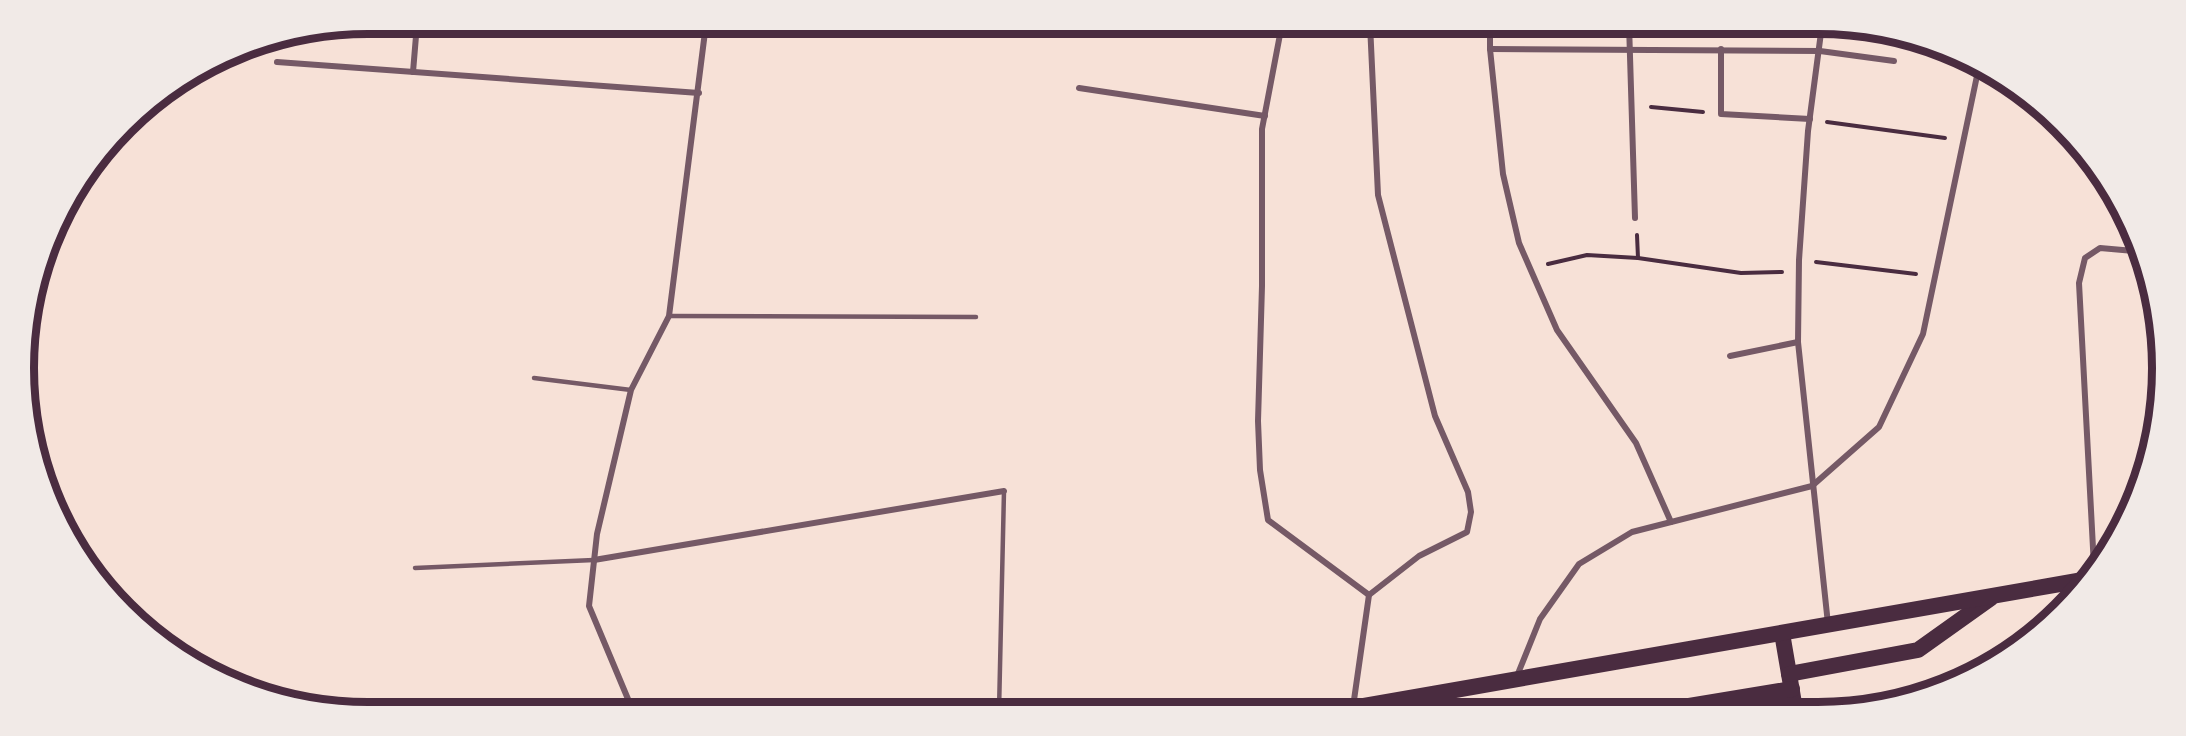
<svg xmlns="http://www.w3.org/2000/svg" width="2186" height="736" font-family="'Varela Round',sans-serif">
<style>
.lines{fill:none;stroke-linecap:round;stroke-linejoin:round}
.path{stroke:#4a2c40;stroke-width:4}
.service{stroke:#755966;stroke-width:4.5}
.minor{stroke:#755966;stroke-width:6}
.trunk{stroke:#4a2c40;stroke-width:16}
.rim{fill:none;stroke:#4a2c40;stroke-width:8}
</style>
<rect width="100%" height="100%" fill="#f7e1d7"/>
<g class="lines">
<g class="path">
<path d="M1651,107L1703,112"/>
<path d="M1827,122L1945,138"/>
<path d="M1637,235L1638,258"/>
<path d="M1816,262L1916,274"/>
<path d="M1548,264L1587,255L1638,258L1741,273L1782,272"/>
</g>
<g class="service">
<path d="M669,316L976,317"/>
<path d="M534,378L631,390"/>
<path d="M415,568L594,560"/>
<path d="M999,711L1004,491"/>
</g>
<g class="minor">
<path d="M1282,24L1262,129V286L1258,421L1260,470L1268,520L1369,595"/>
<path d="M1490,24V49L1503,174L1519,243L1557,330L1636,443L1671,522"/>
<path d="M1629,24L1635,218"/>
<path d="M1822,25L1808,131L1799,260L1798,342L1828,624"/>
<path d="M1490,49L1820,51L1894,61"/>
<path d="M1721,49V114L1810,119"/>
<path d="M277,62L699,93"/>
<path d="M413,72L417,24"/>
<path d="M1079,88L1265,116"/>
<path d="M1730,356L1798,342"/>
<path d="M594,560L1004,491"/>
<path d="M2094,567L2079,283L2085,258L2100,248L2134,251"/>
<path d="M1517,676L1540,619L1579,564L1632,532L1812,486L1879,427L1923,334L1978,71"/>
<path d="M1353,707L1369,595L1419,556L1467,532L1471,512L1468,492L1435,416L1378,195L1370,24"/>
<path d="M633,711L589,606L597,534L631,390L669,316L706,24"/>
</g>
<g class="trunk">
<path d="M1782,633L1795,709"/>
<path d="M1789,674L1918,650L1991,598"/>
<path d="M1671,709L1792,689"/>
<path d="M1341,710L2083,580"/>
</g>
</g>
<path d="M0 0H2186V736H0ZM368 34H1818A334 334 0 0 1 2152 368V368A334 334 0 0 1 1818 702H368A334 334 0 0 1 34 368V368A334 334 0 0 1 368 34Z" fill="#f1eae7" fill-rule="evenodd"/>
<path class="rim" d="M368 34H1818A334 334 0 0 1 2152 368V368A334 334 0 0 1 1818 702H368A334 334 0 0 1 34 368V368A334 334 0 0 1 368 34Z"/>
</svg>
